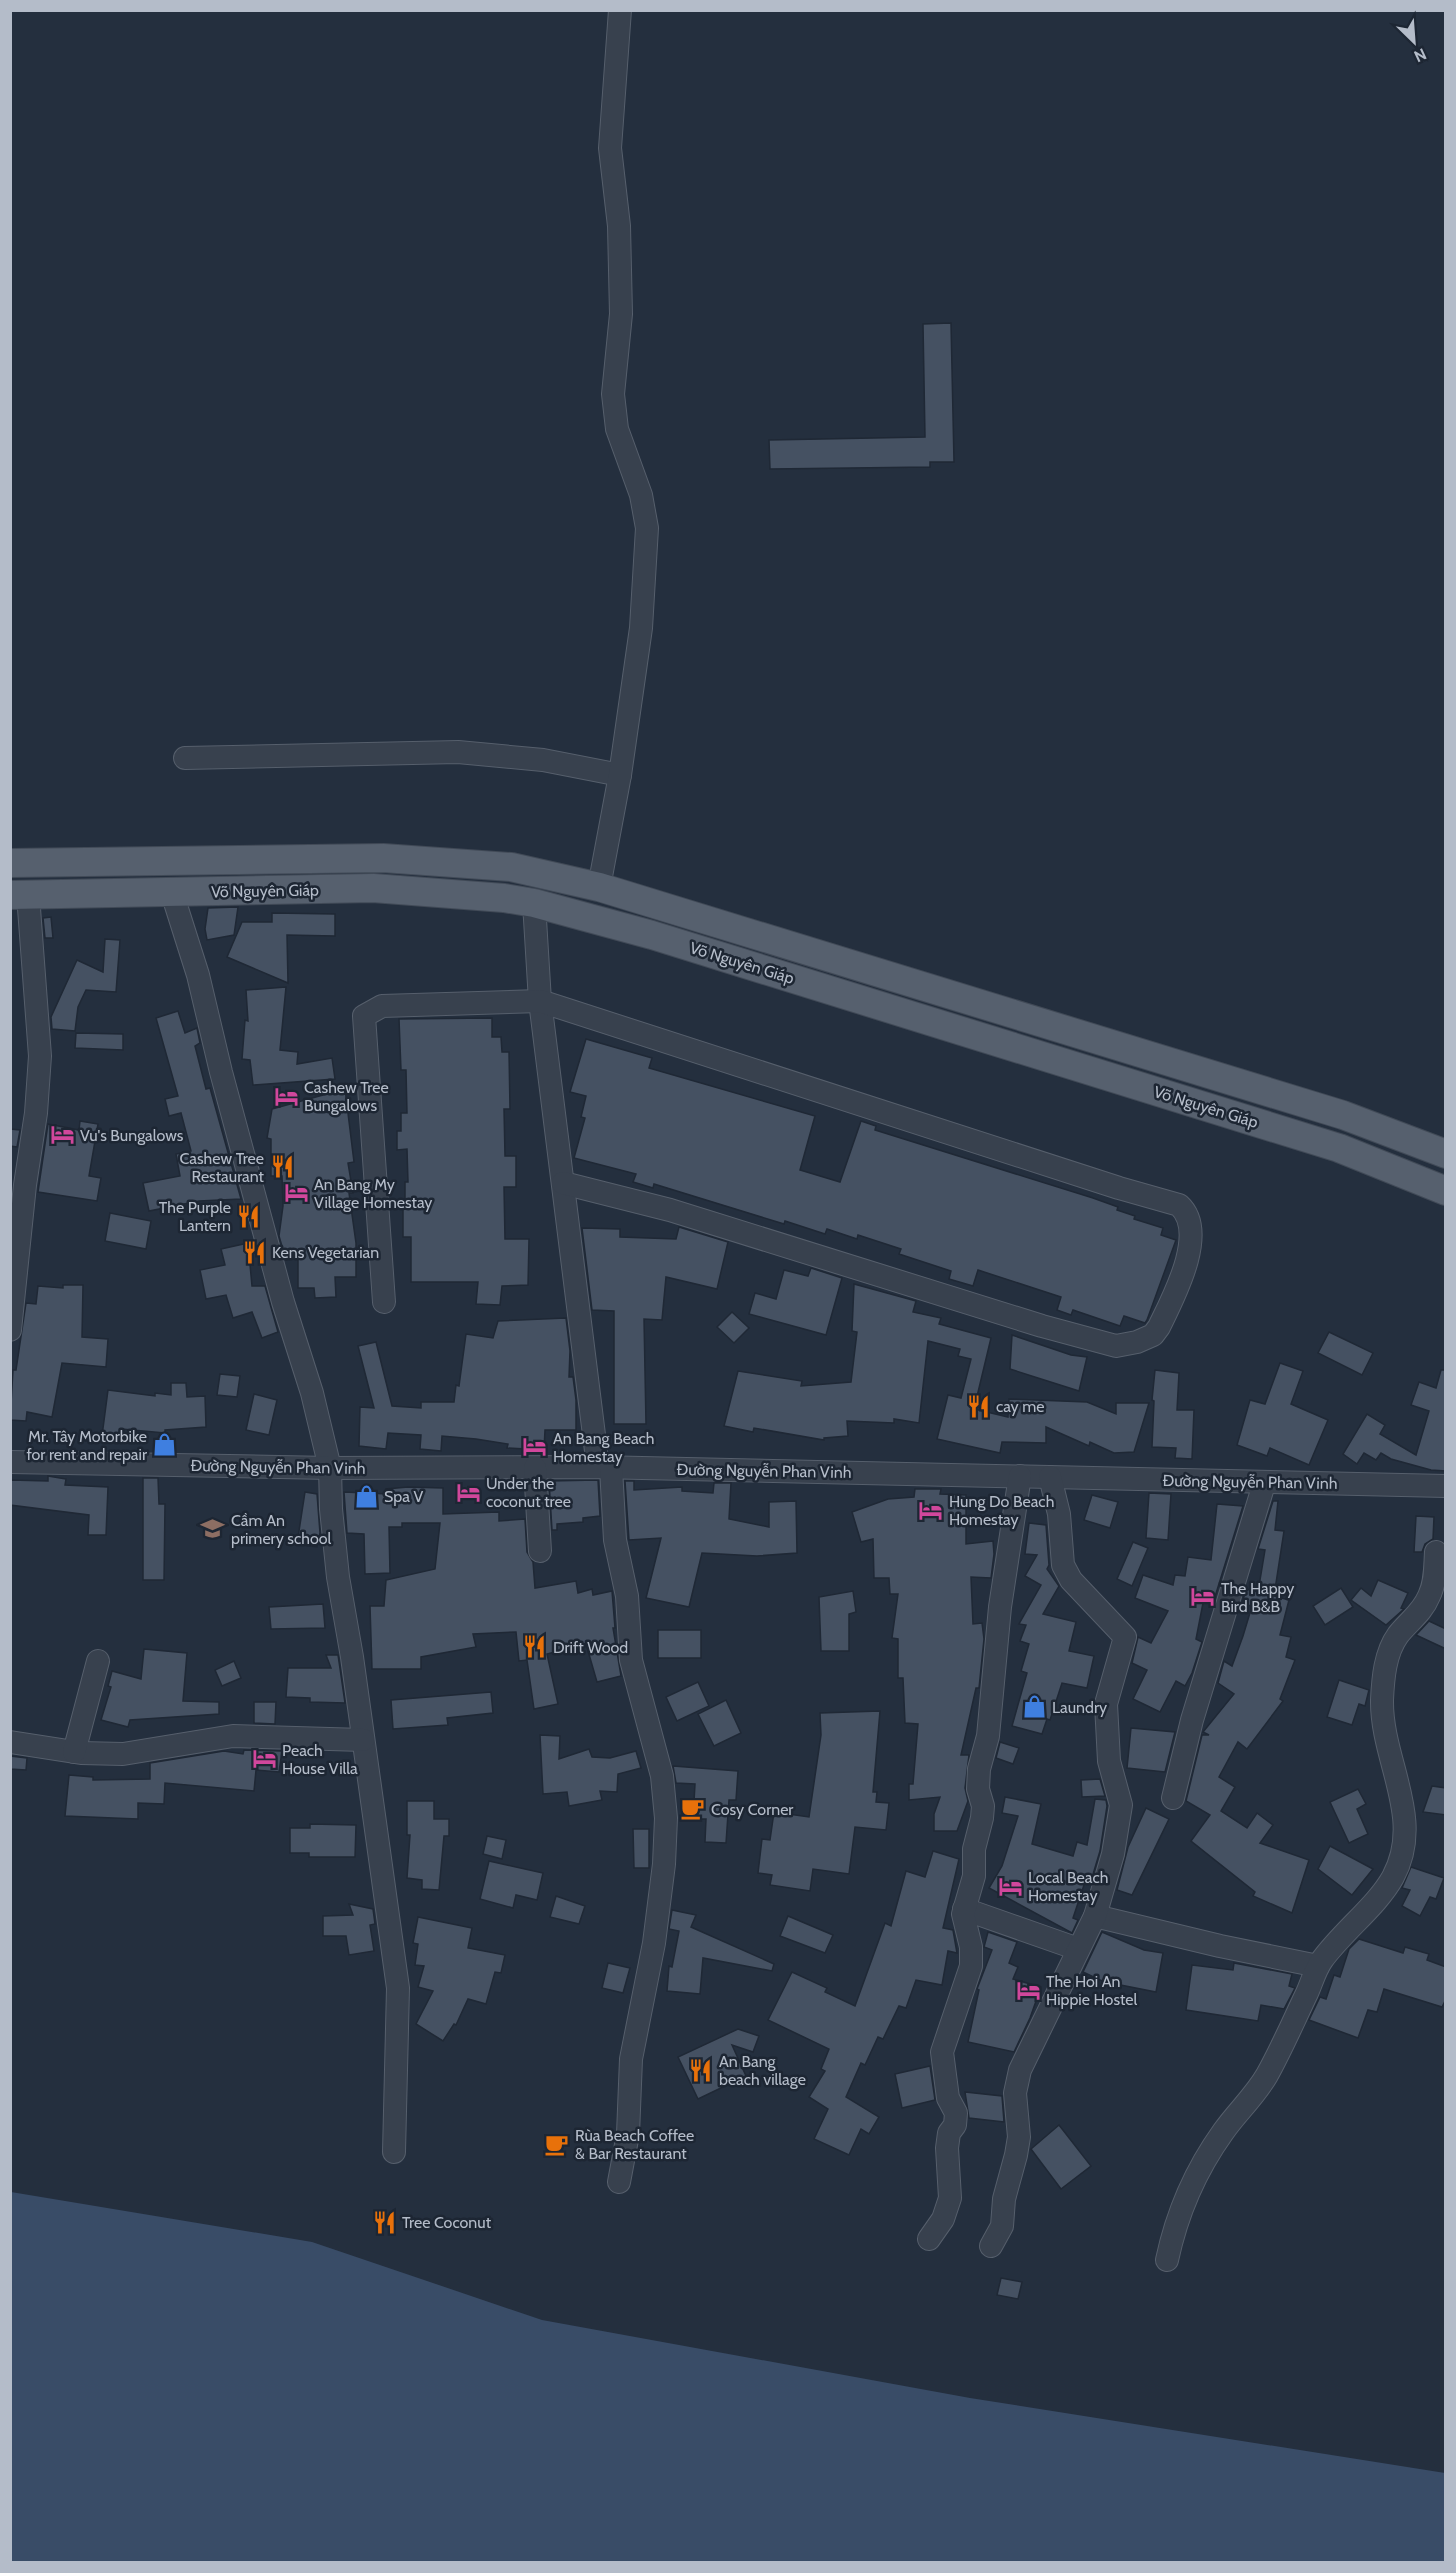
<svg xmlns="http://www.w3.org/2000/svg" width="1456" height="2573" font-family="Cabin,sans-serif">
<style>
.water{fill:#394c67}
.building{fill:#455162;stroke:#1f2835;stroke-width:1.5}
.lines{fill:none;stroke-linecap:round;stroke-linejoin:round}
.minor-casing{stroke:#565f6c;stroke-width:24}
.major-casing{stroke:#414a57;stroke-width:30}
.minor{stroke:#38414e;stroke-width:22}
.major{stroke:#56606e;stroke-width:28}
.labels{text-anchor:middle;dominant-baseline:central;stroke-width:5;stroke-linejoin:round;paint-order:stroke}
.street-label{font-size:16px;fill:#b4bcc9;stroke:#1d2633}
.poi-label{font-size:16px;fill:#b4bcc9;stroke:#1d2633;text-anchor:start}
</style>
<rect width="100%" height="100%" fill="#242f3e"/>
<path class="water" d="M11,2192L312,2242L542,2320L970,2398L1445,2473V2562H11Z"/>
<g class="building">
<path d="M951,323L954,462H930V467L770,469L769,440L925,437L923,324Z"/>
<path d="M238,907L234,935L207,940L205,929L208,908Z"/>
<path d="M272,913L335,914V936L287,935L288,983L227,957L242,922H272Z"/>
<path d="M51,917L53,938H45L43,918Z"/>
<path d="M105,939L120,940L116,992L86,990L78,1007L75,1031L52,1029L51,1017L77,960L103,972Z"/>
<path d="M286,987L280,1050L298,1052L297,1064L332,1058L335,1079L253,1085L250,1060L242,1059L245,1020L248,1021L246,990Z"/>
<path d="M178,1011L185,1033L197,1028L200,1043L195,1046L206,1089L210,1088L241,1199L199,1201L149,1211L143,1183L180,1176L176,1154L191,1151L181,1113L169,1116L165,1099L178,1096L156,1018Z"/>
<path d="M492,1018V1037H501L502,1052H509L510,1109H504L505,1156H516V1187H504L505,1239H529L528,1285L502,1286L500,1305L476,1304L478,1282H411V1237H403V1204H405V1182H408L407,1149L397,1150V1131H401V1113H407L406,1070H401L399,1019Z"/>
<path d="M76,1033L123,1034V1050L75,1048Z"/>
<path d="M586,1039L652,1058L649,1068L815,1116L800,1170L840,1182L861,1121L876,1126L875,1130L1093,1198L1118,1207L1117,1210L1135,1216L1134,1219L1163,1228L1161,1235L1176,1240L1147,1320L1145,1323L1124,1316L1120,1326L1073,1310L1071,1315L1057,1310L1061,1297L978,1270L973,1286L949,1279L951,1271L899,1254L901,1249L858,1235L857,1239L827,1229L825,1234L785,1221L784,1224L654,1184L653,1188L633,1182L636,1174L574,1158L585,1118L581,1117L586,1096L570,1092Z"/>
<path d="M345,1089L354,1162L348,1163L353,1193H349L356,1243V1277H335L336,1297L315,1298L314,1288H298V1257L286,1260L279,1236L283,1206L282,1176H271V1139L267,1138L272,1109Z"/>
<path d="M80,1121L98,1124L89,1176L101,1178L97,1201L38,1192L48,1124L79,1130Z"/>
<path d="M10,1129L20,1130L17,1147L10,1146Z"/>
<path d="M110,1213L151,1221L146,1249L105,1241Z"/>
<path d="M679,1227L728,1242L717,1289L666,1277L662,1320L644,1319L646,1424H614V1311L592,1310L582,1228L620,1229V1237L676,1239Z"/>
<path d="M248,1243L252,1286H265L278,1332L262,1338L252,1312L233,1318L226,1295L206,1299L200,1270L225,1265L221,1249Z"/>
<path d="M811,1268L842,1278L826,1335L749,1314L755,1293L776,1299L784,1270L808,1276Z"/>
<path d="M854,1284L916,1301L913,1312L941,1318L939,1324L991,1338L974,1409L1008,1417L1009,1399L1087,1402L1116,1414V1403H1149L1134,1452L1114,1453L1090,1442L1089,1446L1046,1427V1443L1002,1442L1000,1453L937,1439L948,1395L961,1398L971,1359L958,1356L960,1349L928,1341L919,1423L894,1419V1423L847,1421L848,1436L824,1438V1440L754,1428L753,1432L724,1426L738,1371L802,1381L801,1386L851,1382L857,1332L852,1331Z"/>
<path d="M63,1285H83L82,1337L108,1339L106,1367L62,1363L52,1417L27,1412L26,1421L10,1420L13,1370H16L26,1303L36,1304L38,1286L63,1288Z"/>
<path d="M732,1312L749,1328L734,1343L717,1327Z"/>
<path d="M566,1318L570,1351L569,1377H573L576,1400V1430H545L544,1450L507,1448L508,1444L476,1439L442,1436L441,1451L420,1449L421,1435L388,1433L386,1449L359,1446L360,1407L374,1408L358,1346L376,1342L392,1406L421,1408V1402H454L456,1385L459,1386L466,1334L493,1338L498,1321Z"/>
<path d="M1329,1332L1373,1353L1362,1375L1318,1353Z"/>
<path d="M1012,1335L1071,1355L1087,1357L1079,1391L1010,1369Z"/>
<path d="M1280,1363L1303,1371L1291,1404L1328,1420L1309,1465L1270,1448L1267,1456L1237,1445L1250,1400L1265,1404Z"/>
<path d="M1155,1370L1179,1373L1177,1410H1194L1192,1459L1175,1458L1176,1448L1152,1447L1154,1401L1152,1400Z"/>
<path d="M1441,1370H1446V1471L1431,1470L1391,1459L1381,1453L1376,1460L1364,1453L1357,1464L1343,1454L1367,1414L1385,1425L1380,1434L1416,1455L1429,1411L1411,1405L1419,1382L1436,1388Z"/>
<path d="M220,1374L240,1376L237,1397L217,1395Z"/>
<path d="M171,1383H186L187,1397L205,1396L206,1427L165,1430V1433L122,1429L121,1438L102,1436L108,1390L155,1396V1393L171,1395Z"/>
<path d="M254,1394L277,1400L269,1435L246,1430Z"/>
<path d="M48,1476L66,1479L65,1485L108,1487L106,1535H88L89,1515L10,1505V1480L48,1481Z"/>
<path d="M143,1478H158L159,1504H165L164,1580H143Z"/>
<path d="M598,1480L600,1516L583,1518V1522L557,1524V1530H552L549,1481Z"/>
<path d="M625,1481H634V1490L682,1487V1491L713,1493L714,1483H731L729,1519L769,1527V1502L796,1501L797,1553L757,1556L702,1553L689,1607L646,1598L661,1538L629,1540Z"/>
<path d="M408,1487L443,1488V1514L499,1512V1521L525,1519L527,1552L533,1562L535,1588L576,1581L578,1593L592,1589L593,1595L612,1591L615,1628H613L621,1676L597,1682L586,1644L547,1654L558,1704L534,1709L527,1660L519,1661L516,1632L473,1634L476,1647L421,1657V1669H372L370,1606H384L386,1580L435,1569L440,1523H402V1527H389L390,1573L365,1574L364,1534L347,1533L344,1492L387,1494L386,1489Z"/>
<path d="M915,1489H941L940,1494L966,1495V1544L993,1541L994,1554L991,1578L971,1577L973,1624L982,1623L984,1639L979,1688H976L961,1755H969L965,1788L968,1801L957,1831H934V1814L940,1797L909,1800V1784H913L918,1724L905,1723L903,1678H898V1639L892,1638L898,1594H890L889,1578H874L873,1539L861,1542L852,1512L888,1499L914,1497Z"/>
<path d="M305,1492L317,1494L320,1533L317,1547L297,1544Z"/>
<path d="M1149,1493L1171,1494L1168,1540L1146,1538Z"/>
<path d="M1092,1495L1118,1502L1110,1528L1084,1520Z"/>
<path d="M1273,1501H1278L1275,1530L1284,1531L1274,1596L1289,1600L1280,1635L1291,1637L1286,1657L1295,1660L1280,1699L1283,1701L1247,1749L1238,1742L1219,1777L1235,1787L1221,1811L1247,1828L1257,1813L1273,1825L1260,1843L1309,1860L1292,1913L1253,1896L1255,1892L1191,1841L1210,1815L1186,1801L1202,1735H1209L1203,1732L1234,1694L1218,1683L1224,1661L1232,1666L1243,1636L1252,1606L1242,1604L1246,1589L1258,1592L1265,1550L1258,1549Z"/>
<path d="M1217,1504L1243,1506L1214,1600L1204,1598L1196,1639L1202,1642L1192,1673L1185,1686L1176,1681L1160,1712L1133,1699L1147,1670L1132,1663L1138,1637L1151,1643L1168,1611L1135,1598L1143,1575L1173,1585L1175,1575L1185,1576L1188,1557L1211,1560Z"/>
<path d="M1416,1516L1434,1517L1433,1539L1425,1544L1422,1552H1414Z"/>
<path d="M1029,1523L1046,1525L1049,1565L1047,1569L1059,1586L1043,1614L1076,1622L1069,1651L1094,1656L1087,1688L1062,1683L1050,1720L1047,1719L1042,1734L1012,1726L1027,1673L1021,1671L1029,1644L1020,1641L1026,1625L1019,1624L1041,1585L1025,1576L1037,1555L1025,1554Z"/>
<path d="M1133,1542L1148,1548L1132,1586L1117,1579Z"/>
<path d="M1378,1580L1408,1593L1401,1608L1404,1609L1386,1625L1351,1600L1361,1588L1371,1596Z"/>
<path d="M1341,1588L1353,1607L1325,1625L1313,1606Z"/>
<path d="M853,1591L856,1612L849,1614V1651H821L819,1597Z"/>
<path d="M323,1604L325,1628L271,1629L269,1607Z"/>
<path d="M1429,1621L1446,1629V1649L1416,1635Z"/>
<rect x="658" y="1630" width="43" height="28"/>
<path d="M144,1649L187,1653L183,1701L219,1702V1714L130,1720L128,1727L101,1720L111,1687L108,1686L112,1671L141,1679Z"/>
<path d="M326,1655H338L345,1703L310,1702V1698L286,1697L288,1668H331Z"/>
<path d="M234,1661L241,1678L222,1686L215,1670Z"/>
<path d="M1339,1680L1369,1690L1365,1706L1359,1704L1352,1725L1327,1717Z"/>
<path d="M698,1682L709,1706L677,1721L666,1697Z"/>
<path d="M491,1692L493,1713L447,1718L448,1725L393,1729L391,1700Z"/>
<path d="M726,1700L741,1733L714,1746L698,1714Z"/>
<path d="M254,1702H276L275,1724L254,1723Z"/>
<path d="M880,1711L873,1792H877L876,1802L889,1803L886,1830L855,1827L849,1874L813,1869L810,1891L770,1885L772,1875L758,1873L762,1839L770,1840L774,1812L809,1817L821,1735L820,1713Z"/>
<path d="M1131,1728L1175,1732L1165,1772L1127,1768Z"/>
<path d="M540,1735L560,1736L559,1759L589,1749L592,1757L610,1758L636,1751L641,1768L618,1774L617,1792L600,1791L602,1800L569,1806L567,1792L543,1794Z"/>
<path d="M1000,1742L1019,1748L1013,1764L996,1758Z"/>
<path d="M244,1750L282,1751L279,1772L256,1770L254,1791L165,1783L164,1804L138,1803V1819L65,1816L69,1775L93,1777V1780L150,1779V1763L224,1751L243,1754Z"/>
<path d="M10,1756L27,1758L26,1770L10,1769Z"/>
<path d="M673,1766L738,1771L736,1800H729L726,1843L705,1842L706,1819H693L695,1784L676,1783Z"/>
<path d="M1100,1779L1105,1796L1082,1797L1081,1780Z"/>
<path d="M1432,1786L1446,1788V1815L1423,1812Z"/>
<path d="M1358,1789L1366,1804L1357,1809L1368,1834L1349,1843L1330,1802Z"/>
<path d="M1005,1797L1041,1804L1032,1844L1073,1856L1077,1842L1087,1845L1095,1799L1106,1800L1107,1806L1100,1851L1091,1881L1086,1879L1073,1918L1078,1920L1072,1933L989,1888L1002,1866L1018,1816L1002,1813Z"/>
<path d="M407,1801H434V1819H449V1836H444L439,1890L422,1889V1880L407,1878L410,1835H407Z"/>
<path d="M1146,1808L1169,1819L1132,1895L1117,1890L1128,1847Z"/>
<path d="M310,1824L356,1825L355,1857H309V1853H290V1828H310Z"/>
<path d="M633,1829H649V1868H634Z"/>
<path d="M487,1836L506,1840L502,1859L483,1854Z"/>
<path d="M1330,1846L1373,1869L1352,1895L1318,1869Z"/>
<path d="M933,1851L959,1859L943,1928L953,1930L957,1953L948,1951L942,1985L916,1980L906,2008L899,2006L883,2039L878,2037L865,2065L861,2063L846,2097L879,2117L869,2134L861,2129L849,2155L814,2139L828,2109L809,2097L825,2071L821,2069L829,2049L768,2020L792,1972L827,1988L825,1992L855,2006L885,1923L891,1926L906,1871L925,1877Z"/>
<path d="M489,1861L543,1873L537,1900L516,1895L513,1908L480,1899Z"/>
<path d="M1411,1867L1444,1878L1436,1899L1430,1897L1420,1916L1402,1906L1410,1890L1402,1888Z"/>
<path d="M556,1896L585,1906L579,1924L550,1917Z"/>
<path d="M349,1904L373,1909L375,1924L370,1925L374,1951L349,1955L346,1936H323V1916L353,1915Z"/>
<path d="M672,1910L696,1915L691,1927L774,1964L772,1971L703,1958L700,1994L667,1991L669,1966L672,1967L679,1931L669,1929Z"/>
<path d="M788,1916L833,1935L825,1953L780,1936Z"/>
<path d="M418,1917L472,1928L468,1948L505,1955L501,1973L495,1972L486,2004L468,1999L456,2025L454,2024L443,2041L416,2024L433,1991L418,1987L424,1966L415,1965L418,1944L413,1943Z"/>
<path d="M988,1932L1017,1942L1009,1963L1018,1967L1013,1979L1041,1987L1030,2018L1014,2052L968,2042L979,1990L977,1989L992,1950L984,1947Z"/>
<path d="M1102,1932L1144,1950L1163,1953L1156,1992L1121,1985L1119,1989L1083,1972Z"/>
<path d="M1359,1939L1403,1953L1405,1947L1429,1954L1427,1960L1446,1967V1999L1442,2007L1384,1989L1377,2012L1368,2010L1358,2038L1309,2020L1320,1997L1326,1999L1334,1975L1340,1977L1349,1949Z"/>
<path d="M608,1963L630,1968L623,1993L602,1988Z"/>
<path d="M1234,1963L1292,1974L1289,1986L1295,1988L1284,2009L1261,2005L1258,2021L1186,2010L1192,1965L1233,1970Z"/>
<path d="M738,2029L759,2036L753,2052L732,2045L746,2076L698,2099L678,2057Z"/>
<path d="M930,2066L935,2100L902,2108L895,2074Z"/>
<path d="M965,2092L1002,2096L1004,2122L969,2118Z"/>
<path d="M1059,2125L1091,2166L1061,2189L1031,2149Z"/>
<path d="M1001,2278L1022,2282L1018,2299L997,2295Z"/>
</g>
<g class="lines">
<defs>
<g id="minor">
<path d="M185,758L458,752L543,760L620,775"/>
<path d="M599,887L620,775L641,628L647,528L641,495L617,429L613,394L621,314L619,226L610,148L620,10"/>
<path d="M172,893L198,975L221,1072L283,1302L312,1393L330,1468L331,1509L338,1577L352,1657L398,1988L394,2152"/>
<path d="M534,903L540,1001L598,1467"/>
<path d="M384,1302L364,1016L382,1006L540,1001L1119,1188L1179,1205C1209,1232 1173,1298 1159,1327L1153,1335L1137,1342L1116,1346L1042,1326L670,1210L563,1183"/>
<path d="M10,1330L25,1185L36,1113L40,1056L28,895"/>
<path d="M10,1462L330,1468L598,1467L1446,1486"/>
<path d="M535,1468L540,1551"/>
<path d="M611,1468L615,1540L627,1596L631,1660L662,1776L666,1818L664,1864L654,1943L631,2059L628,2134L619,2182"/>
<path d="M10,1742L81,1753L123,1754L233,1736L363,1740"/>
<path d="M74,1752L98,1661"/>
<path d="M1173,1798L1192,1720L1264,1484"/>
<path d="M964,1909L1078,1949"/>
<path d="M1095,1916L1220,1946L1318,1966"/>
<path d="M929,2239L943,2219L950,2198L947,2148L949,2133L955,2125L956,2113L948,2098L942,2052L971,1966V1947L963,1914L974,1876V1849L982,1818L983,1806L978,1789L979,1769L988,1736L1000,1607L1020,1476"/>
<path d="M991,2246L1002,2226L1004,2199L1016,2155L1019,2137L1015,2093L1020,2070L1095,1916L1113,1854L1121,1805L1109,1761L1106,1704L1125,1637L1071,1580L1063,1565L1059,1514L1050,1477"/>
<path d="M1167,2260C1177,2213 1195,2171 1223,2132C1237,2112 1255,2096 1267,2075C1282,2048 1294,2020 1307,1993C1312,1982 1315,1970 1322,1960C1343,1931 1377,1906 1393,1877C1425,1818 1381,1761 1382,1700C1383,1678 1385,1653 1398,1635C1409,1621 1422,1613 1429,1596C1436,1582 1435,1566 1436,1552"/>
</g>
<g id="major">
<path d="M10,863L383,858L511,867L599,887L1343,1115L1446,1154"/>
<path d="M10,895L373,888L504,898L534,903L652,935L1339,1148L1446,1191"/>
</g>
</defs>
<use href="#minor" class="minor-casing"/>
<use href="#major" class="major-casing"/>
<use href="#minor" class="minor"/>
<use href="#major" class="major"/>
</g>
<defs>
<symbol id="hotel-bare" viewBox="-9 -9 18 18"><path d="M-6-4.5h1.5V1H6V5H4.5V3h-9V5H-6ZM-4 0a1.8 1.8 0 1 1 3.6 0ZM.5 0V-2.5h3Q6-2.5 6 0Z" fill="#d1479c" stroke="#1d2633" stroke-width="2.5" paint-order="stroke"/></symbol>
<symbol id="restaurant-bare" viewBox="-9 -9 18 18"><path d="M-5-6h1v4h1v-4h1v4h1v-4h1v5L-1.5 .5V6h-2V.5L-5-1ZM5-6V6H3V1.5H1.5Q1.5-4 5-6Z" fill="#e8710a" stroke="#1d2633" stroke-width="2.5" paint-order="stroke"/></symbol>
<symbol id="shop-bare" viewBox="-9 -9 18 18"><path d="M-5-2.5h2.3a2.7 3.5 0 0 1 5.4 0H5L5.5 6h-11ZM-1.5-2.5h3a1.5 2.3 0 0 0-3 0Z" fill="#3f7fe0" stroke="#1d2633" stroke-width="2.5" paint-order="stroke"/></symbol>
<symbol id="school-bare" viewBox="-9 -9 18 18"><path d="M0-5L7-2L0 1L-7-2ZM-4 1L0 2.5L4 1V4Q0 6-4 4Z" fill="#8d6e63" stroke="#1d2633" stroke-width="2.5" paint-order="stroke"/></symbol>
<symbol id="cafe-bare" viewBox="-9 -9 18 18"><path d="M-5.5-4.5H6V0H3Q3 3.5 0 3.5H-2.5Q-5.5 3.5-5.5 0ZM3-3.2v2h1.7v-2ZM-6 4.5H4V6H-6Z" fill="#e8710a" stroke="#1d2633" stroke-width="2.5" paint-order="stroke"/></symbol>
</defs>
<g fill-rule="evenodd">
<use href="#hotel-bare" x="270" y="1080" width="33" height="33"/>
<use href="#hotel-bare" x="46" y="1118" width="33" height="33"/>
<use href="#restaurant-bare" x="266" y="1150" width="33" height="33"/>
<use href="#hotel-bare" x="280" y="1176" width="33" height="33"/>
<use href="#restaurant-bare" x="232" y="1200" width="33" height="33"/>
<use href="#restaurant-bare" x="238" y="1236" width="33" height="33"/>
<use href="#restaurant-bare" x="962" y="1390" width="33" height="33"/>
<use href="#shop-bare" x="148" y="1428" width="33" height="33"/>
<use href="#hotel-bare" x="518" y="1430" width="33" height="33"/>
<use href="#hotel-bare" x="452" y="1476" width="33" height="33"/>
<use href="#shop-bare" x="350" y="1480" width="33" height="33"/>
<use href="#hotel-bare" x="914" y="1494" width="33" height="33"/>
<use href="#school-bare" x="196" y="1512" width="33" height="33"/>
<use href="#hotel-bare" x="1186" y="1580" width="33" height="33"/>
<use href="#restaurant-bare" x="518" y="1630" width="33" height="33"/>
<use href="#shop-bare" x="1018" y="1690" width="33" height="33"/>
<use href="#hotel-bare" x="248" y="1742" width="33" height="33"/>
<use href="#cafe-bare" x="676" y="1792" width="33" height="33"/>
<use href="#hotel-bare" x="994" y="1870" width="33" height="33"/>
<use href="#hotel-bare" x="1012" y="1974" width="33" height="33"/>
<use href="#restaurant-bare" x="684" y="2054" width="33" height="33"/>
<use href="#cafe-bare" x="540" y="2128" width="33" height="33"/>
<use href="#restaurant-bare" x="368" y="2206" width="33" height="33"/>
</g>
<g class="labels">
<g class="street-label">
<text transform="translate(265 891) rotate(-1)">Võ Nguyên Giáp</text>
<text transform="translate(742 963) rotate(17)">Võ Nguyên Giáp</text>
<text transform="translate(1206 1107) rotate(17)">Võ Nguyên Giáp</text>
<text transform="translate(278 1467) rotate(1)">Đường Nguyễn Phan Vinh</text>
<text transform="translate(764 1471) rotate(1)">Đường Nguyễn Phan Vinh</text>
<text transform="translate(1250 1482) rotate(1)">Đường Nguyễn Phan Vinh</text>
</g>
<g class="poi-label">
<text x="304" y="1087">Cashew Tree<tspan x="304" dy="18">Bungalows</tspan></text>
<text x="80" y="1135">Vu's Bungalows</text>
<text x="264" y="1158" text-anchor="end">Cashew Tree<tspan x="264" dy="18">Restaurant</tspan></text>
<text x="314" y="1184">An Bang My<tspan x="314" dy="18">Village Homestay</tspan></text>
<text x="231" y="1207" text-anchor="end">The Purple<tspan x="231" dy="18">Lantern</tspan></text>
<text x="272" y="1252">Kens Vegetarian</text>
<text x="996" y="1406">cay me</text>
<text x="147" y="1436" text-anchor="end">Mr. Tây Motorbike<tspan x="147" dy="18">for rent and repair</tspan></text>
<text x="553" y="1438">An Bang Beach<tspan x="553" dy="18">Homestay</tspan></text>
<text x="486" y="1483">Under the<tspan x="486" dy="18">coconut tree</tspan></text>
<text x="384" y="1496">Spa V</text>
<text x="949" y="1501">Hung Do Beach<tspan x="949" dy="18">Homestay</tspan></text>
<text x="231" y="1520">Cầm An<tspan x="231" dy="18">primery school</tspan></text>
<text x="1221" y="1588">The Happy<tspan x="1221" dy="18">Bird B&amp;B</tspan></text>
<text x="553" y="1647">Drift Wood</text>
<text x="1052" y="1707">Laundry</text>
<text x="282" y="1750">Peach<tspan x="282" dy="18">House Villa</tspan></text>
<text x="711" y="1809">Cosy Corner</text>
<text x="1028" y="1877">Local Beach<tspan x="1028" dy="18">Homestay</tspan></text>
<text x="1046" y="1981">The Hoi An<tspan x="1046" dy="18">Hippie Hostel</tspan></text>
<text x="719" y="2061">An Bang<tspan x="719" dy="18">beach village</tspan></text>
<text x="575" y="2135">Rùa Beach Coffee<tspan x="575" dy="18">&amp; Bar Restaurant</tspan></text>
<text x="402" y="2222">Tree Coconut</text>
</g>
</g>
<rect width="1456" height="2573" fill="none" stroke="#b4bcc9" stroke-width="24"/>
<g transform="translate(1414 42) rotate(155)" stroke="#1d2633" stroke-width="4.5" paint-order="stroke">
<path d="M0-4.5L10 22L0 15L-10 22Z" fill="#b4bcc9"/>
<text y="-9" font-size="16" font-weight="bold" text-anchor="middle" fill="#b4bcc9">N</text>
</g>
</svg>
